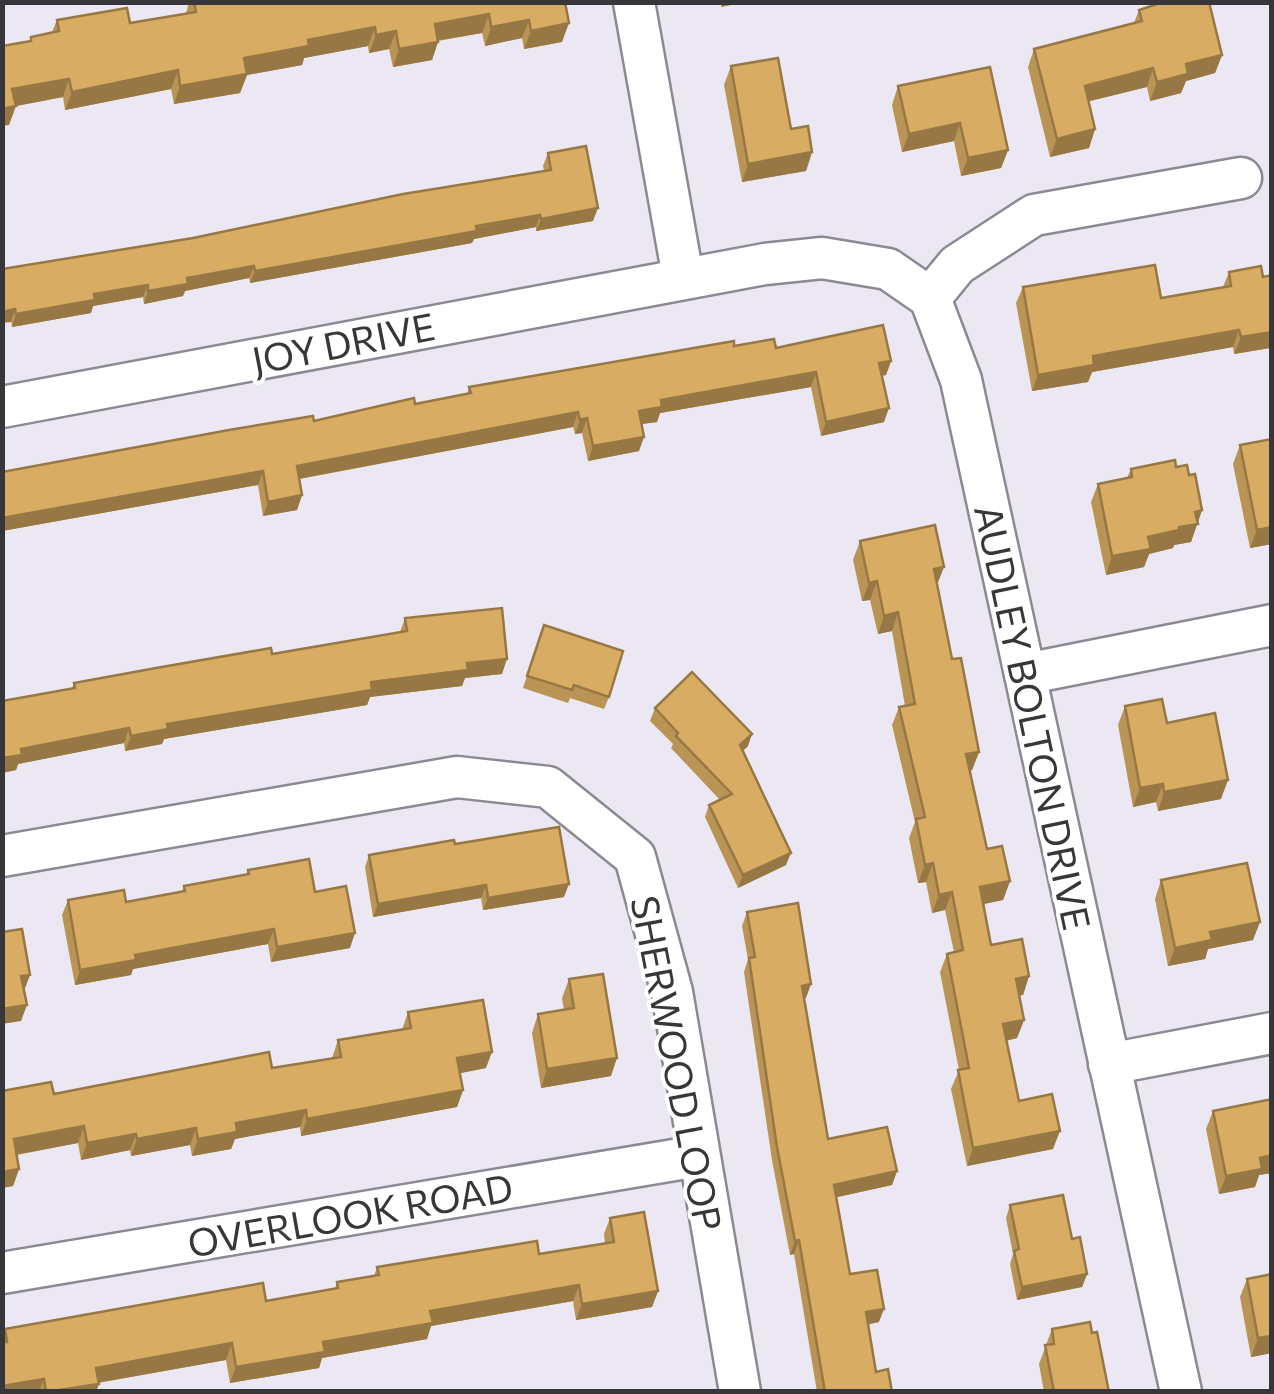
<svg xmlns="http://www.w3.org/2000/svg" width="1274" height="1394" font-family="Commissioner,sans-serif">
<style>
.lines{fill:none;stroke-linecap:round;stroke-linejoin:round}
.minor-casing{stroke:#8d8993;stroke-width:45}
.minor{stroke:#fff;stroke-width:40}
.wall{fill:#ba9454}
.shaded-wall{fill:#977845}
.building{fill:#d8ac62;stroke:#977845;stroke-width:2.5}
.labels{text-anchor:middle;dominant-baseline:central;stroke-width:8;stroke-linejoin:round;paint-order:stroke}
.street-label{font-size:38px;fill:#37363a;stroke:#fff}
</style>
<rect width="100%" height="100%" fill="#ece8f3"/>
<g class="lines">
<defs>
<g id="minor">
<path d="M634,2L683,277"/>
<path d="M930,298L957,265L1034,215L1241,178"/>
<path d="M2,407L765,264L822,258L888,269L930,298L961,380L1181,1392"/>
<path d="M1025,674L1272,625"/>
<path d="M2,856L457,777L548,787L635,857L672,992L740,1392"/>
<path d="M1109,1064L1272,1033"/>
<path d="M2,1273L698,1156"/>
</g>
</defs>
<use href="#minor" class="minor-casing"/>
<use href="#minor" class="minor"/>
</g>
<g class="wall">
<path d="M189,2H565L562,42L524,49L522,38L485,46L482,33L438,41L432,60L393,67L389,49L369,53L368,46L304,58L302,65L247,75L240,93L174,104L171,89L65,110L63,97L15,106L9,125L31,37L52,32L57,20L130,23L186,13Z"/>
<path d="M1152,2H1209L1222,55L1215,73L1186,81L1181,93L1150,101L1147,87L1089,101L1095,129L1089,148L1050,157L1028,67L1034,49L1134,23L1139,10L1152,6Z"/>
<path d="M731,66L812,152L806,171L742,182L724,85Z"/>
<path d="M898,86L1008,150L1001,168L961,176L954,141L902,152L892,105Z"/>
<path d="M548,153L593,221L536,231V227L474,239L472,243L250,283L249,278L185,291L183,296L144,304L143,297L93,306L91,313L12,327L2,269L193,238L544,171L543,166Z"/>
<path d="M1229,272L1263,277L1272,275V357L1270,348L1234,354L1233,347L1092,372L1088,382L1032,391L1016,303L1023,287L1161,298L1223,287Z"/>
<path d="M734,346L776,348L891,361L886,375L882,376L884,422L821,436L811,387L660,413L657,422L642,424L639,451L588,461L582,433L575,434L573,427L300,479L302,495L297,510L263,516L258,485L2,531V472L415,404L467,394L469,387Z"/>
<path d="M1272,439V544L1250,548L1233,464L1240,445Z"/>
<path d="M1176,467L1189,475L1202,510L1191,542L1174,545L1173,548L1149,554L1144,567L1106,575L1091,502L1098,484L1127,478L1131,469Z"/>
<path d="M860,541L937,586L952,659L979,752L972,770L970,771L987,849L1010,881L1003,900L984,904L991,945L1029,976L1023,995H1019L1024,1020L1017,1038L1006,1041L1019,1101L1053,1149L967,1166L951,1089L959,1070L940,972L947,954L954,952L945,910L932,913L926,882L918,883L909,838L915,822L892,725L899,707L905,706L892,631L878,634L870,600L862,601L853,560Z"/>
<path d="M405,618L502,674L465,678L462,686L370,697L367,705L164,739L162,744L125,751L124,743L18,764L16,770L2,773V701L72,688L74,683L272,654L400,632Z"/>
<path d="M544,625L609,697L604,709L570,698L568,703L523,688Z"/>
<path d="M1125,706L1167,723L1221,799L1158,811L1156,802L1133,807L1118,725Z"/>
<path d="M655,708L748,746L743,751L786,865L738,888L705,817L709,805L720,800L671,748L673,744L650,721Z"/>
<path d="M455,844L564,897L483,910L481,898L373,917L365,867L369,855Z"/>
<path d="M248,870L315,892L350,948L271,962L268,944L133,969L131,975L75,985L62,915L68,900L126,902L182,892L184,886L246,875Z"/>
<path d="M1161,880L1253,940L1208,949L1205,959L1168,966L1155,899Z"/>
<path d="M747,912L806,998H804L828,1139L897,1171L892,1185L836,1197L850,1274L879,1322L868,1324L876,1372L892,1392H817L794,1254L790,1255L772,1160L744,972L748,959L742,926Z"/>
<path d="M569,979L611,1076L541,1088L532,1033L538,1014L564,1010L562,998Z"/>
<path d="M408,1012L486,1068L460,1073L463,1090L457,1107L301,1136L300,1127L235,1139L231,1149L192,1156L190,1145L131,1156L130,1150L81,1160L78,1143L17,1155L19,1169L13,1186L2,1188V1091L54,1094L272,1068L332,1058L338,1040L402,1030Z"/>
<path d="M1272,1099V1173L1259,1175L1255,1187L1219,1194L1206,1129L1213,1111Z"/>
<path d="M1010,1205L1072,1239L1087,1274L1082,1287L1017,1300L1010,1264L1013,1254L1006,1218Z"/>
<path d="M610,1218L658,1291L652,1307L576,1320L573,1301L431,1326L427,1339L322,1358L319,1368L230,1383L226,1360L98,1383L96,1392H2V1334L5,1329L266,1301L335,1289L337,1282L374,1276L377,1267L539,1254L605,1244L604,1234Z"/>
<path d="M1247,1279L1272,1353L1251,1357L1240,1297Z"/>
<path d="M1052,1329L1109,1392H1044L1039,1364Z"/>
</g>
<g class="shaded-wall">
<path d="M722,2H746L721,7Z"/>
<path d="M489,14L482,33L428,42L435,24Z"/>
<path d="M529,20L522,38L485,46L491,27Z"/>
<path d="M569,23L562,42L524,49L531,31Z"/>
<path d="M375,27L368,46L304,58L302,65L247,75L240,93L174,104L180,86L244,58L308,40Z"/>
<path d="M396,31L389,49L369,53L376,35Z"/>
<path d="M438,42L432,60L393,67L399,49Z"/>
<path d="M1222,55L1215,73L1186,81L1181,93L1150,101L1157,82L1186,64Z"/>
<path d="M1153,68L1147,87L1078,104L1085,86Z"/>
<path d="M178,70L171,89L65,110L72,92Z"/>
<path d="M69,79L63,97L6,108L12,89Z"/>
<path d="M16,106L9,125L2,126V109Z"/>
<path d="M960,123L954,141L902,152L909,134Z"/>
<path d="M1095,129L1089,148L1050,157L1057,139Z"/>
<path d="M1008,150L1001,168L961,176L968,158Z"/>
<path d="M812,152L806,171L742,182L748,164Z"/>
<path d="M598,208L593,221L536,231L541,219Z"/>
<path d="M540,215L536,227L474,239L472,243L250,283L255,271Z"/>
<path d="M254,266L249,278L185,291L183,296L144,304L148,291L187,278Z"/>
<path d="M148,285L143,297L93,306L91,313L12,327L16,314L94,294Z"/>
<path d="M15,309L11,322L2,323V312Z"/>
<path d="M1239,330L1233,347L1092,372L1088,382L1032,391L1038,375L1093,356Z"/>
<path d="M1272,332V343L1270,348L1234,354L1241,337Z"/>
<path d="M891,361L886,375L874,377L879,363Z"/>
<path d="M816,372L811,387L660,413L657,422L634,425L639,411L661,400Z"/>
<path d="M889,408L884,422L821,436L826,422Z"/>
<path d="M578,412L573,427L292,480L297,466Z"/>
<path d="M587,418L582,433L575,434L580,420Z"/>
<path d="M644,437L639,451L588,461L593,446Z"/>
<path d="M263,471L258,485L2,531V518Z"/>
<path d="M302,495L297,510L263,516L268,502Z"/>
<path d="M1202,510L1191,542L1174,545L1173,548L1149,554L1144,567L1106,575L1112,556L1148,537L1179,527L1195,512Z"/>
<path d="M1272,527V544L1250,548L1257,530Z"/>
<path d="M944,567L937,585L934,569Z"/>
<path d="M877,581L870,600L862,601L869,583Z"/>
<path d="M898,612L892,631L878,634L884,616Z"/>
<path d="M507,659L502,674L465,678L462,686L370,697L367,705L164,739L162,744L125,751L131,736L167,724L467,663Z"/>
<path d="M129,728L124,743L18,764L16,770L2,773V758L21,749Z"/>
<path d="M752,734L748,746L735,758L740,745Z"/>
<path d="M979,752L972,770L960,773L966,754Z"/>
<path d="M1228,780L1221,799L1158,811L1164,792Z"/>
<path d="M1163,784L1156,802L1133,807L1140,788Z"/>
<path d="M791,853L786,865L738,888L743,875Z"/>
<path d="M933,863L926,882L918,883L925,865Z"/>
<path d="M1010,881L1003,900L974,906L980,887Z"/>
<path d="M569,884L564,897L483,910L488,898Z"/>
<path d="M486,885L481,898L373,917L378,904Z"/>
<path d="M952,892L945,910L932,913L939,895Z"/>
<path d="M1260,922L1253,940L1208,949L1205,959L1168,966L1175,948L1210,932Z"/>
<path d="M274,929L268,944L133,969L131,975L75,985L80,970L135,955Z"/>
<path d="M355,933L350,948L271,962L277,947Z"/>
<path d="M30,975L24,991L21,976Z"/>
<path d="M1029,976L1023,995L1009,997L1016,979Z"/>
<path d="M811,984L806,998L797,999L802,986Z"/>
<path d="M27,1005L21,1021L2,1024V1009Z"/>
<path d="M1024,1020L1017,1038L996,1043L1003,1024Z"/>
<path d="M492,1052L486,1068L451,1075L457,1058Z"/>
<path d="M617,1058L611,1076L541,1088L547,1069Z"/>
<path d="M463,1090L457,1107L301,1136L307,1119Z"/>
<path d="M306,1110L300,1127L235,1139L231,1149L192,1156L198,1139L236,1123Z"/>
<path d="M84,1126L78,1143L8,1156L14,1139Z"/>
<path d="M196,1128L190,1145L131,1156L137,1139Z"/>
<path d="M1060,1131L1053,1149L967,1166L973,1148Z"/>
<path d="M136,1134L130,1150L81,1160L87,1143Z"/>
<path d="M1272,1155V1173L1259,1175L1255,1187L1219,1194L1226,1176L1260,1158Z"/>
<path d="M19,1169L13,1186L2,1188V1172Z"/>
<path d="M897,1171L892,1185L829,1199L834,1185Z"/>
<path d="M799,1240L794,1254L790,1255L795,1241Z"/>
<path d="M1087,1274L1082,1287L1017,1300L1022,1287Z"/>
<path d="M579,1285L573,1301L431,1326L427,1339L322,1358L319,1368L230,1383L236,1367L430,1311Z"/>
<path d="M658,1291L652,1307L576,1320L582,1304Z"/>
<path d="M884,1309L879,1322L861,1326L866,1312Z"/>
<path d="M1272,1336V1353L1251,1357L1258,1338Z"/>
<path d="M232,1343L226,1360L90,1384L96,1368Z"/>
<path d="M44,1379L39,1392H2V1386Z"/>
<path d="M99,1384L96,1392H55Z"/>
</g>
<g class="building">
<path d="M194,2H565L569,23L531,31L529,20L491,27L489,14L435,24L438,42L399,49L396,31L376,35L375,27L308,40L309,46L244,58L247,74L180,86L178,70L72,92L69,79L12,89L16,106L2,109V46L31,41V37L59,31L57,20L127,8L130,23L196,12Z"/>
<path d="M1163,2H1209L1222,55L1186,64L1188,74L1157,82L1153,68L1085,86L1095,129L1057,139L1034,49L1142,21L1139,10Z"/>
<path d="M778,58L791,129L808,126L812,152L748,164L731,66Z"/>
<path d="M990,67L1008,150L968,158L960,123L909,134L898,86Z"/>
<path d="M586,146L598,208L541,219L540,215L476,226L477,231L255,271L254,266L187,278L188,284L148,291V285L94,294L95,300L16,314L15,309L2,312V269L193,238L403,194L551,170L548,153Z"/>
<path d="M1155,265L1161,298L1231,286L1229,272L1261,266L1263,277L1272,275V332L1241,337L1239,330L1093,356L1094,365L1038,375L1023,287Z"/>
<path d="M883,325L891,361L879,363L889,408L826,422L816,372L661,400L662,407L639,411L644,437L593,446L587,418L580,420L578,412L297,466L302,495L268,502L263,471L2,518V472L229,430L313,416L314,421L414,398L415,404L471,393L469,387L734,341V346L774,339L776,348Z"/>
<path d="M1272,439V527L1257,530L1240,445Z"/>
<path d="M1175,460L1176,467L1187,465L1189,475L1195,474L1202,510L1195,512L1198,524L1179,527V530L1148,537L1151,549L1112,556L1098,484L1132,477L1131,469Z"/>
<path d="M935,525L944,567L934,569L952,659L961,658L979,752L966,754L987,849L1002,846L1010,881L980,887L991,945L1022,939L1029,976L1016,979L1024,1020L1003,1024L1019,1101L1052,1094L1060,1131L973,1148L958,1070L969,1068L947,954L963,950L952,892L939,895L933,863L925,865L916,819L925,817L899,707L915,704L898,612L884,616L877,581L869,583L860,541Z"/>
<path d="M502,608L507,659L467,663L468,670L371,682L372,690L167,724L168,729L131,736L129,728L21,749L22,755L2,758V701L75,688L74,683L156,668L271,648L272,654L407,631L405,618Z"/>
<path d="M544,625L623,651L609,697L574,685L572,690L527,676Z"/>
<path d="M692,672L752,734L740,745L791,853L743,875L709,805L732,794L676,736L678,733L655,708Z"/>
<path d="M1162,699L1167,723L1215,713L1228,780L1164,792L1163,784L1140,788L1125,706Z"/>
<path d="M559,827L569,884L488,898L486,885L378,904L369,855L454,840L455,844Z"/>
<path d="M309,859L315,892L346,886L355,933L277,947L274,929L135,955L136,960L80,970L68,900L124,890L126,902L185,891L184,886L249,874L248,870Z"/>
<path d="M1247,863L1260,922L1210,932L1212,940L1175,948L1161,880Z"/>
<path d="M798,903L811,984L802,986L828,1139L887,1127L897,1171L834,1185L850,1274L877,1270L884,1309L866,1312L876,1372L888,1369L892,1392H825L799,1240L795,1241L777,1147L749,958L755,957L747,912Z"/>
<path d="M22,929L30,975L21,976L27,1005L2,1009V932Z"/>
<path d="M603,974L617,1058L547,1069L538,1014L574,1008L569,979Z"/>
<path d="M483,1000L492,1052L457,1058L463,1090L307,1119L306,1110L236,1123L237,1132L198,1139L196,1128L137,1139L136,1134L87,1143L84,1126L14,1139L19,1169L2,1172V1091L51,1082L54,1094L269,1052L272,1068L341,1057L338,1040L411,1028L408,1012Z"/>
<path d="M1272,1099V1155L1260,1158L1262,1169L1226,1176L1213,1111Z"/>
<path d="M1063,1195L1072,1239L1080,1237L1087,1274L1022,1287L1014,1251L1019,1249L1010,1205Z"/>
<path d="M644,1212L658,1291L582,1304L579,1285L430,1311L433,1323L323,1342L325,1352L236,1367L232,1343L96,1368L99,1384L46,1392L44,1379L2,1386V1342H7L5,1329L263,1283L266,1301L338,1288L337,1282L379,1275L377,1267L537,1241L539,1254L614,1242L610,1218Z"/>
<path d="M1272,1274V1336L1258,1338L1247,1279Z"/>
<path d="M1090,1322L1092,1333L1097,1332L1109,1392H1054L1045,1345L1054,1344L1052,1329Z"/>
</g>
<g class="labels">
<g class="street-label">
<text transform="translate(343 342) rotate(-11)">JOY DRIVE</text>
<text transform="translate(1034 717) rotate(78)">AUDLEY BOLTON DRIVE</text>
<text transform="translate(678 1063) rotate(79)">SHERWOOD LOOP</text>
<text transform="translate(350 1214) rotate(-10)">OVERLOOK ROAD</text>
</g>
</g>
<rect width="1274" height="1394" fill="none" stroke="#37363a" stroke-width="10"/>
</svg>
